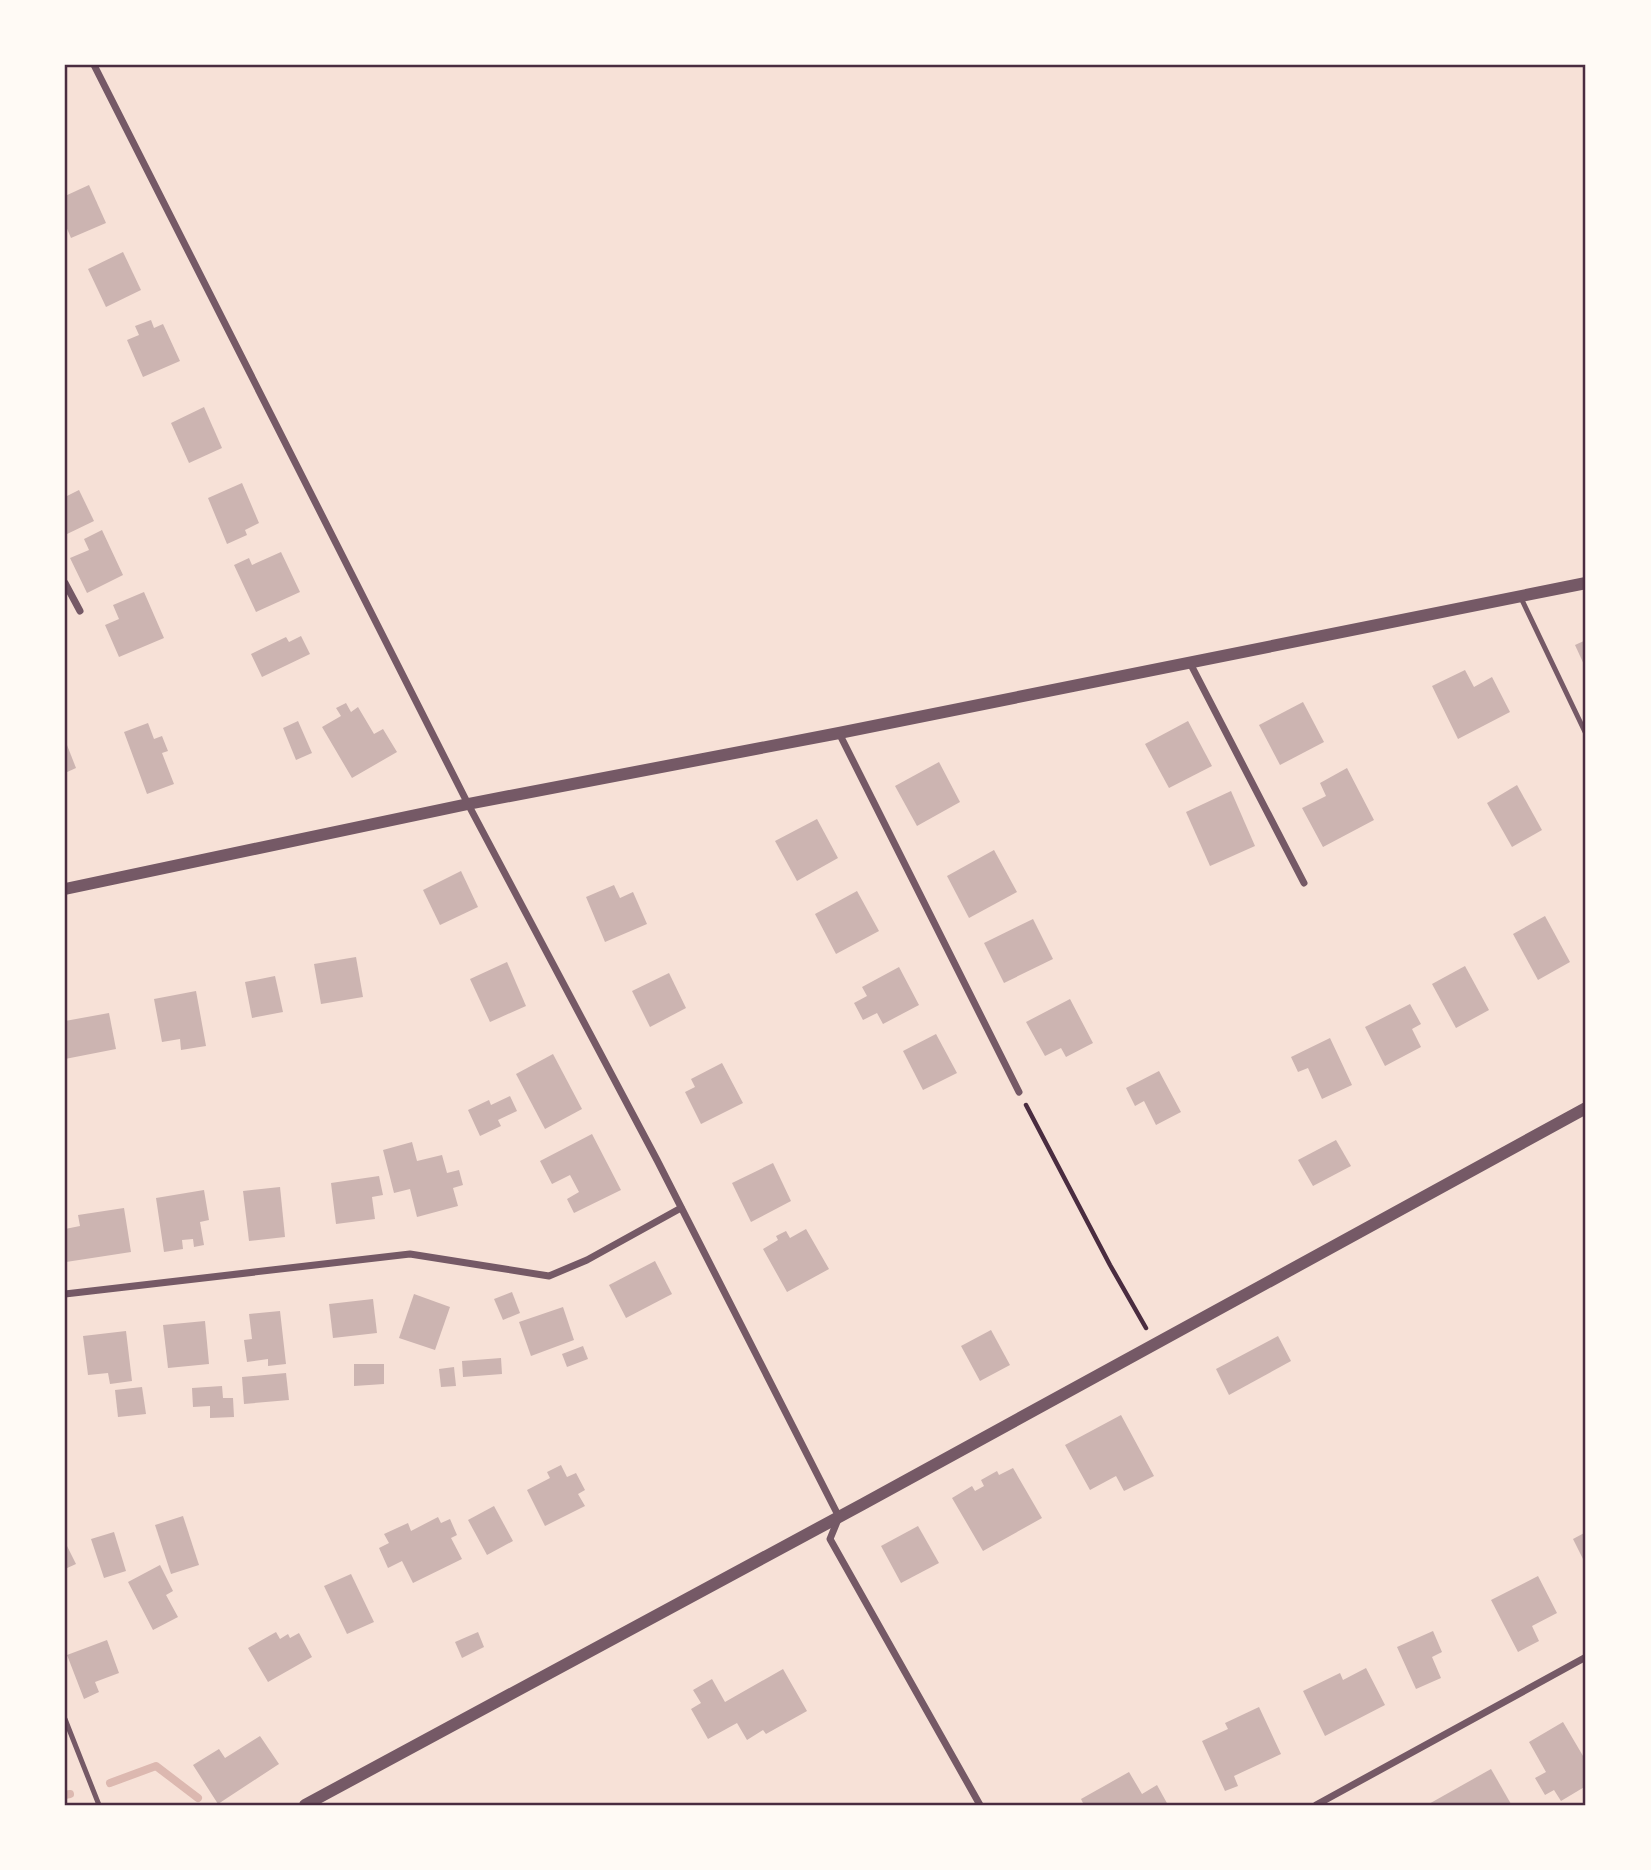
<svg xmlns="http://www.w3.org/2000/svg" width="1651" height="1870" font-family="Manrope,sans-serif">
<style>
.lines{fill:none;stroke-linecap:round;stroke-linejoin:round}
.stream{stroke:#dcb8b0;stroke-width:8}
.building{fill:#ccb4b1}
.path{stroke:#4a2c40;stroke-width:4.5}
.service{stroke:#755966;stroke-width:5}
.minor{stroke:#755966;stroke-width:7}
.tertiary{stroke:#755966;stroke-width:12}
.neatline{fill:none;stroke:#4a2c40;stroke-width:2.5}
</style>
<rect width="100%" height="100%" fill="#f7e1d7"/>
<g class="lines">
<g class="stream">
<path d="M110,1783L156,1766L198,1798"/>
<path d="M65,1795L70,1794"/>
</g>
</g>
<g class="building">
<path d="M89,185L106,223L71,238L65,224V196Z"/>
<path d="M123,252L141,290L106,307L88,269Z"/>
<path d="M151,320L154,328L163,324L180,361L143,377L127,340L139,335L135,326Z"/>
<path d="M204,407L222,448L189,463L171,423Z"/>
<path d="M242,483L259,523L245,530L247,535L227,544L208,498Z"/>
<path d="M79,490L94,521L65,535V497Z"/>
<path d="M102,530L123,575L87,593L70,558L89,550L84,539Z"/>
<path d="M281,552L300,592L256,612L234,565L249,558L252,565Z"/>
<path d="M144,592L164,638L119,657L105,625L119,619L113,605Z"/>
<path d="M301,636L310,654L262,677L251,654L286,637L289,642Z"/>
<path d="M1586,640V669L1575,645Z"/>
<path d="M1465,670L1474,687L1492,677L1510,712L1458,739L1432,686Z"/>
<path d="M1303,702L1324,742L1280,765L1259,725Z"/>
<path d="M346,703L351,712L358,707L374,734L383,729L397,752L352,778L322,727L341,716L336,708Z"/>
<path d="M298,721L312,753L296,760L283,728Z"/>
<path d="M1188,721L1212,766L1169,788L1145,744Z"/>
<path d="M148,723L154,739L162,736L168,751L162,753L174,784L147,794L124,732Z"/>
<path d="M65,740L76,768L65,773Z"/>
<path d="M939,762L960,802L917,826L895,786Z"/>
<path d="M1347,768L1374,820L1323,847L1302,808L1326,796L1320,783Z"/>
<path d="M1517,785L1542,830L1512,847L1487,803Z"/>
<path d="M1231,791L1255,846L1210,866L1186,812Z"/>
<path d="M817,819L838,858L797,881L775,841Z"/>
<path d="M994,850L1017,892L969,918L947,876Z"/>
<path d="M461,871L478,907L440,925L423,890Z"/>
<path d="M614,885L620,898L633,892L647,924L605,942L586,897Z"/>
<path d="M857,891L879,931L836,954L815,914Z"/>
<path d="M1545,916L1570,962L1538,980L1513,934Z"/>
<path d="M1033,919L1053,959L1004,983L984,943Z"/>
<path d="M356,957L363,997L321,1004L314,964Z"/>
<path d="M507,962L526,1006L490,1022L470,979Z"/>
<path d="M1465,966L1489,1010L1456,1028L1432,984Z"/>
<path d="M899,967L919,1005L883,1024L877,1013L863,1020L854,1003L867,996L862,987Z"/>
<path d="M669,973L686,1008L650,1027L632,991Z"/>
<path d="M275,976L283,1012L252,1018L245,982Z"/>
<path d="M196,991L206,1046L181,1050L180,1039L162,1042L154,999Z"/>
<path d="M1070,999L1093,1043L1066,1057L1061,1048L1045,1056L1026,1022Z"/>
<path d="M1410,1004L1421,1024L1412,1029L1421,1047L1385,1066L1365,1027Z"/>
<path d="M109,1013L116,1049L65,1059V1021Z"/>
<path d="M936,1034L957,1073L923,1090L903,1051Z"/>
<path d="M1330,1038L1352,1085L1322,1099L1308,1068L1298,1072L1291,1057Z"/>
<path d="M553,1054L582,1109L545,1129L516,1074Z"/>
<path d="M722,1063L743,1103L701,1124L685,1092L695,1087L691,1079Z"/>
<path d="M1159,1071L1181,1112L1156,1125L1144,1101L1135,1106L1126,1088Z"/>
<path d="M510,1096L517,1111L498,1120L501,1126L480,1136L468,1110L489,1100L491,1105Z"/>
<path d="M592,1134L621,1190L574,1213L567,1199L579,1192L570,1175L552,1184L540,1161Z"/>
<path d="M1336,1140L1351,1166L1313,1186L1298,1160Z"/>
<path d="M412,1142L417,1161L442,1155L447,1173L459,1170L463,1185L453,1188L458,1206L417,1217L410,1189L394,1193L383,1150Z"/>
<path d="M773,1163L791,1201L751,1222L732,1183Z"/>
<path d="M379,1176L383,1195L372,1197L375,1219L336,1224L331,1183Z"/>
<path d="M280,1187L285,1237L249,1241L243,1191Z"/>
<path d="M204,1190L209,1220L200,1222L204,1245L194,1247L193,1239L182,1240L183,1249L164,1252L156,1198Z"/>
<path d="M124,1208L131,1252L66,1262L65,1229L80,1226L78,1215Z"/>
<path d="M806,1229L829,1269L787,1292L763,1249L778,1240L776,1236L786,1231L790,1238Z"/>
<path d="M655,1261L672,1294L626,1318L609,1285Z"/>
<path d="M512,1292L520,1313L503,1320L494,1299Z"/>
<path d="M414,1294L450,1307L435,1350L399,1338Z"/>
<path d="M373,1299L377,1333L333,1338L329,1304Z"/>
<path d="M563,1307L574,1340L531,1356L519,1322Z"/>
<path d="M280,1311L286,1364L268,1366V1359L247,1362L244,1340L252,1339L249,1314Z"/>
<path d="M205,1321L209,1364L168,1368L163,1325Z"/>
<path d="M991,1330L1010,1365L980,1381L961,1346Z"/>
<path d="M126,1331L132,1381L110,1384L108,1373L88,1375L83,1336Z"/>
<path d="M1278,1336L1291,1361L1229,1395L1216,1369Z"/>
<path d="M583,1346L588,1359L567,1367L562,1354Z"/>
<path d="M501,1358L502,1374L463,1377L462,1361Z"/>
<path d="M354,1364H384V1384L354,1386Z"/>
<path d="M454,1367L456,1386L441,1387L439,1369Z"/>
<path d="M286,1373L289,1400L244,1404L242,1377Z"/>
<path d="M222,1386L223,1398H233L234,1417L210,1418V1406L193,1407L192,1388Z"/>
<path d="M142,1387L146,1414L118,1417L115,1390Z"/>
<path d="M1121,1415L1154,1476L1124,1491L1116,1476L1090,1490L1065,1445Z"/>
<path d="M561,1465L567,1477L576,1473L585,1490L578,1494L585,1506L545,1526L527,1490L550,1478L547,1472Z"/>
<path d="M1013,1468L1042,1518L983,1551L952,1498L972,1486L975,1491L984,1486L981,1480L997,1471L999,1475Z"/>
<path d="M494,1506L513,1541L487,1555L468,1520Z"/>
<path d="M183,1516L199,1565L171,1574L155,1525Z"/>
<path d="M438,1517L441,1523L450,1519L457,1535L451,1538L462,1559L413,1583L402,1561L388,1568L379,1548L389,1543L384,1534L408,1523L411,1531Z"/>
<path d="M918,1526L939,1563L901,1583L881,1546Z"/>
<path d="M114,1532L126,1571L104,1578L91,1539Z"/>
<path d="M1586,1532V1565L1573,1539Z"/>
<path d="M65,1542L76,1564L65,1569Z"/>
<path d="M160,1565L173,1591L166,1595L178,1617L153,1630L128,1582Z"/>
<path d="M351,1574L374,1622L347,1634L324,1586Z"/>
<path d="M1538,1576L1557,1613L1532,1626L1539,1641L1518,1652L1491,1600Z"/>
<path d="M1433,1631L1442,1652L1432,1657L1441,1678L1416,1689L1397,1647Z"/>
<path d="M276,1632L280,1639L288,1634L290,1638L299,1633L312,1657L268,1682L248,1648Z"/>
<path d="M478,1632L484,1647L462,1658L455,1642Z"/>
<path d="M107,1640L119,1673L95,1682L99,1692L84,1699L67,1655Z"/>
<path d="M1366,1668L1385,1705L1325,1736L1303,1691L1340,1673L1343,1680Z"/>
<path d="M783,1669L807,1711L766,1734L763,1730L747,1740L737,1723L708,1739L691,1709L701,1703L693,1690L712,1679L725,1702Z"/>
<path d="M1259,1707L1281,1754L1234,1776L1238,1786L1225,1791L1202,1741L1228,1729L1225,1723Z"/>
<path d="M1563,1722L1586,1761V1786L1561,1801L1554,1790L1545,1795L1535,1778L1546,1772L1529,1742Z"/>
<path d="M260,1736L279,1764L218,1804L193,1765L219,1749L225,1758Z"/>
<path d="M1491,1769L1511,1804L1509,1805H1427Z"/>
<path d="M1129,1772L1142,1794L1157,1785L1168,1805H1084L1081,1799Z"/>
</g>
<g class="lines">
<path class="path" d="M1026,1105L1110,1265L1146,1328"/>
<g class="service">
<path d="M1521,598L1586,734"/>
<path d="M65,1719L99,1805"/>
</g>
<g class="minor">
<path d="M94,65L468,804L657,1160L839,1517L830,1539L980,1805"/>
<path d="M65,583L80,611"/>
<path d="M1190,663L1304,883"/>
<path d="M839,733L1019,1092"/>
<path d="M65,1294L410,1254L549,1276L587,1260L681,1208"/>
<path d="M1316,1805L1586,1657"/>
</g>
<g class="tertiary">
<path d="M65,889L468,804L839,733L1586,583"/>
<path d="M305,1805L863,1504L1586,1108"/>
</g>
</g>
<rect width="1651" height="1870" fill="none" stroke="#fffaf5" stroke-width="133"/>
<rect x="66" y="66" width="1518" height="1738" class="neatline"/>
</svg>
